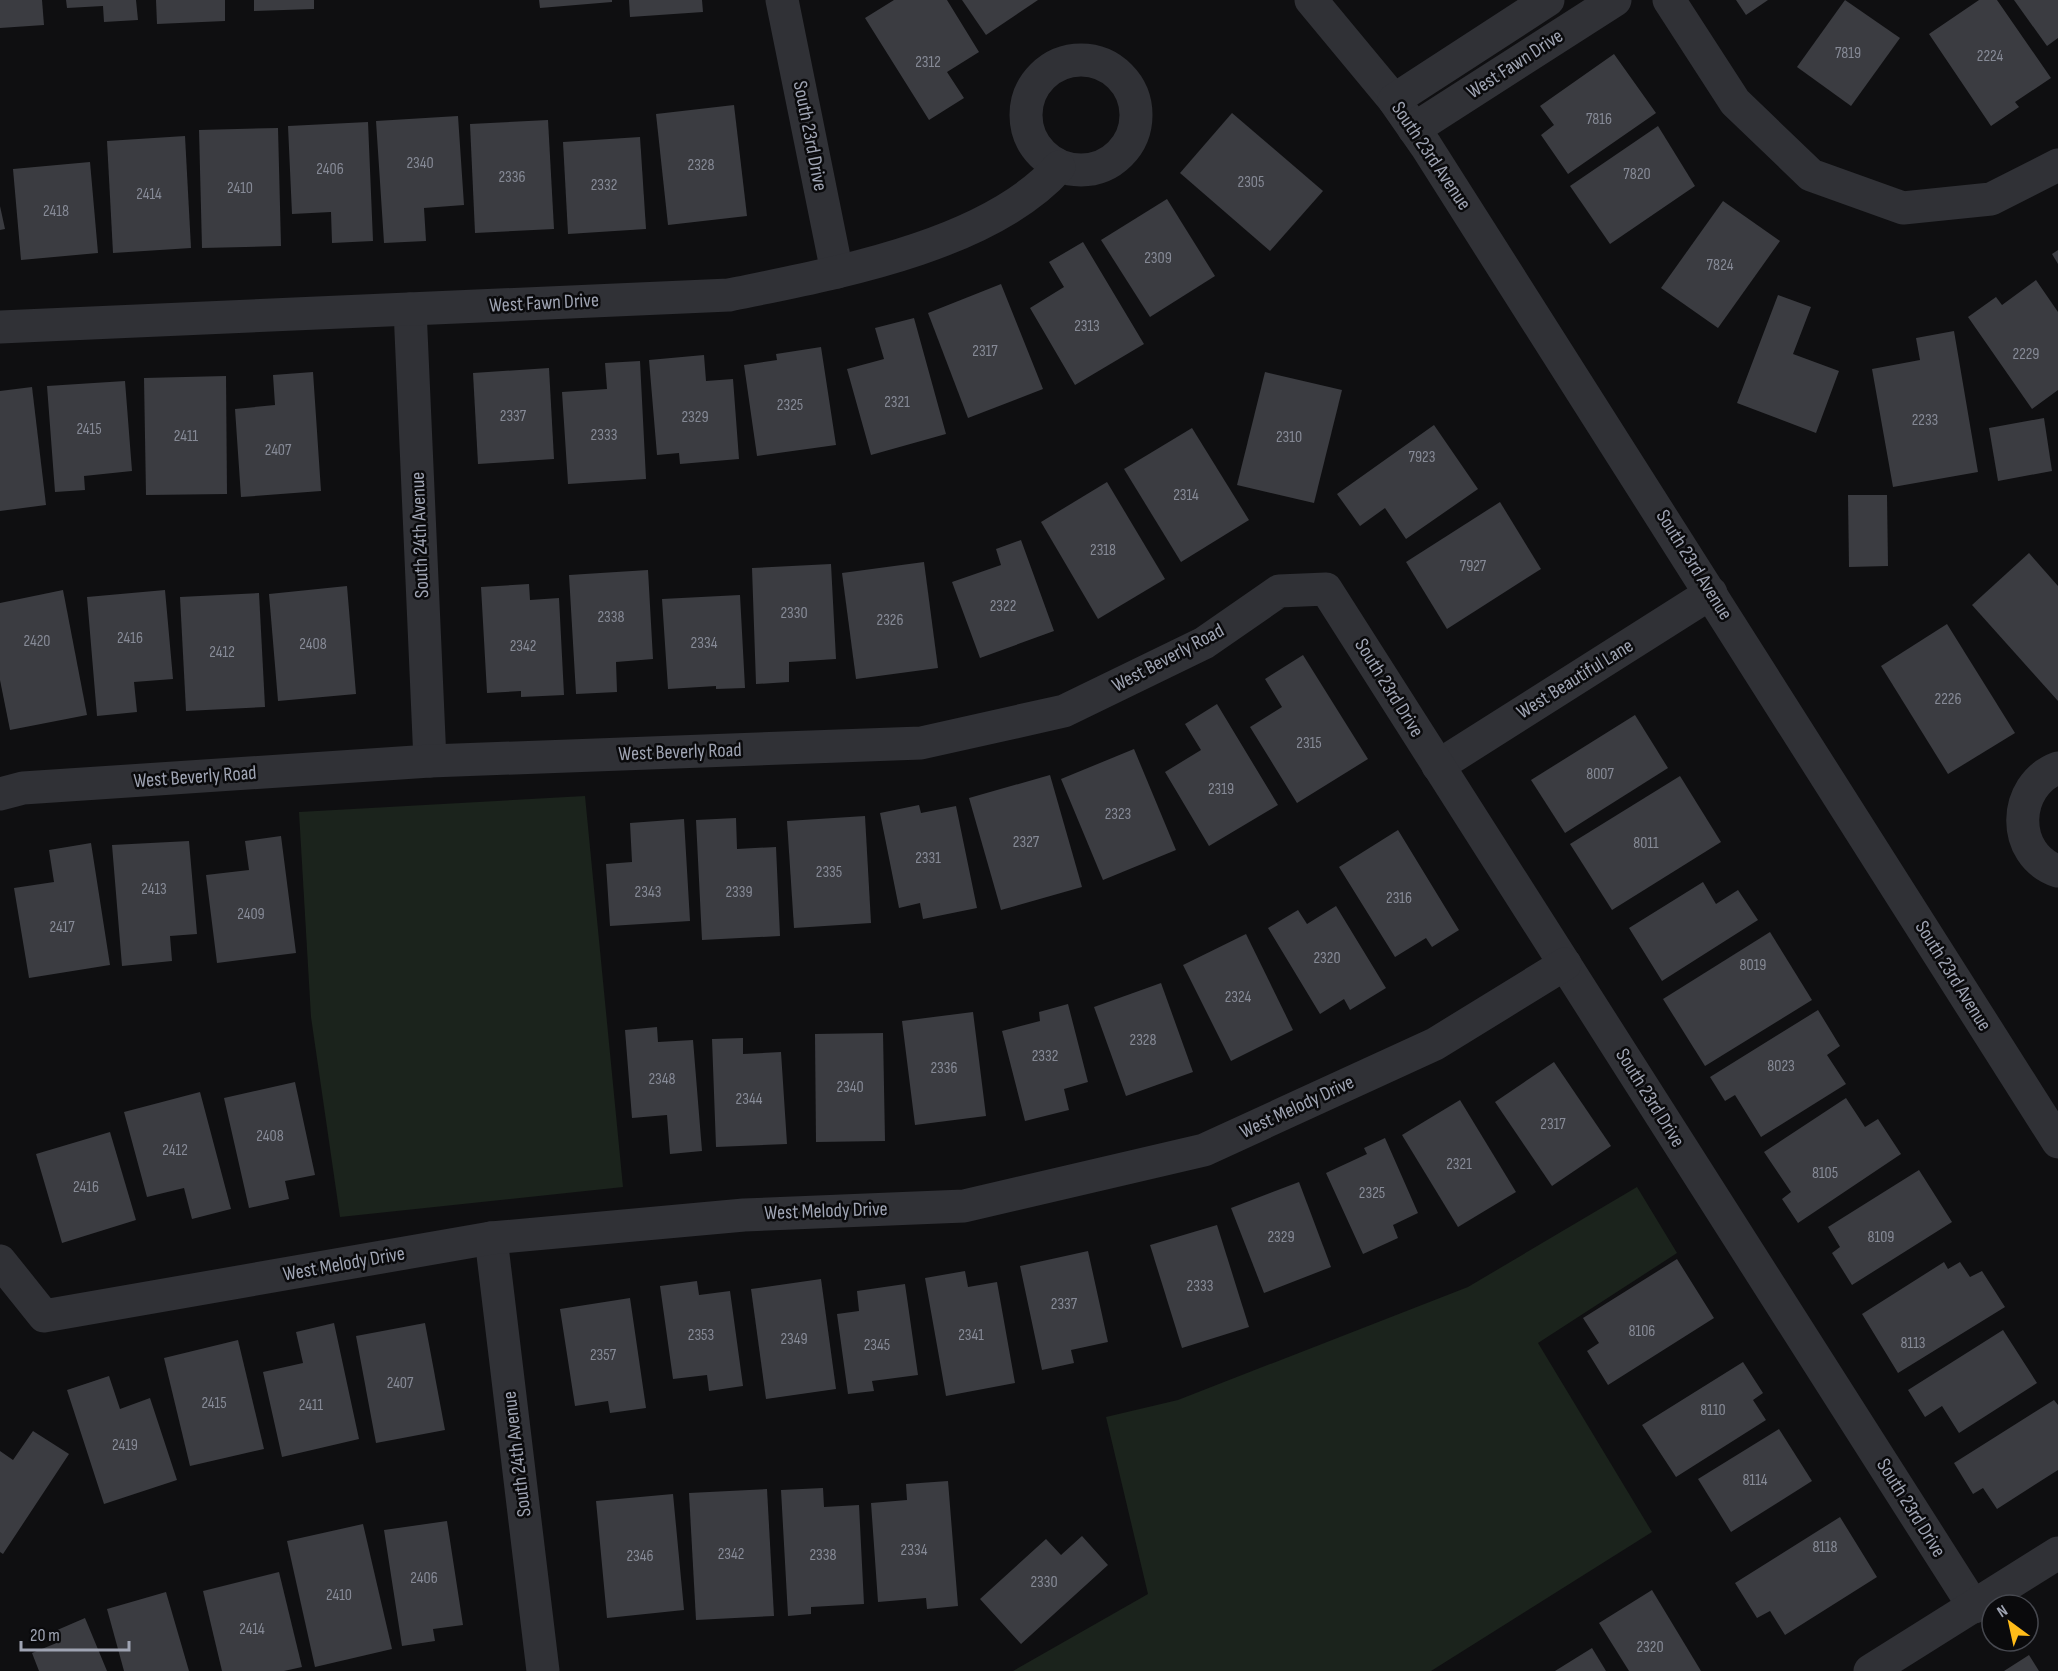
<svg xmlns="http://www.w3.org/2000/svg" width="2058" height="1671" font-family="'Sofia Sans Condensed',sans-serif">
<style>
.green{fill:#1b231c}
.building{fill:#3b3c41}
.lines{fill:none;stroke-linecap:round;stroke-linejoin:round}
.minor{stroke:#303136;stroke-width:33}
.labels{text-anchor:middle;dominant-baseline:central;stroke-width:5;stroke-linejoin:round;paint-order:stroke}
.number-label{font-size:16px;fill:#868a96}
.street-label{font-size:20px;fill:#9fa4b3;stroke:#0a0a0c}
</style>
<rect width="100%" height="100%" fill="#0f0f11"/>
<g class="green">
<path d="M585,796L623,1187L340,1217L311,1017L299,812Z"/>
<path d="M1637,1187L1677,1253L1538,1343L1652,1532L1431,1671H1013L1148,1594L1106,1417L1178,1400L1468,1287Z"/>
</g>
<g class="building">
<path d="M0,0H42L44,25L0,28Z"/>
<path d="M66,0H136L138,20L104,22L103,6L67,8Z"/>
<path d="M156,0H225V21L157,24Z"/>
<path d="M254,0H314V9L254,11Z"/>
<path d="M539,0H612V2L540,8Z"/>
<path d="M629,0H702L703,12L630,17Z"/>
<path d="M894,0H947L979,52L947,72L964,98L929,120L865,18Z"/>
<path d="M962,0H1038L986,35Z"/>
<path d="M1736,0H1768L1746,15Z"/>
<path d="M1845,0L1900,38L1851,106L1797,67Z"/>
<path d="M1979,0H1997L2051,78L2015,102L2019,107L1991,126L1929,34Z"/>
<path d="M2014,0H2058V38L2047,46Z"/>
<path d="M1614,54L1656,113L1568,174L1541,135L1554,125L1540,106Z"/>
<path d="M734,105L747,216L668,225L656,114Z"/>
<path d="M1232,113L1323,191L1270,251L1180,173Z"/>
<path d="M458,116L464,205L424,208L426,241L384,243L376,121Z"/>
<path d="M548,120L554,229L475,233L470,124Z"/>
<path d="M368,122L373,241L332,243L331,212L292,214L288,126Z"/>
<path d="M1658,126L1695,186L1610,244L1570,186Z"/>
<path d="M278,128L281,246L202,248L199,130Z"/>
<path d="M185,136L191,248L113,253L107,141Z"/>
<path d="M640,137L646,229L568,234L563,142Z"/>
<path d="M90,162L98,253L21,260L13,169Z"/>
<path d="M1167,199L1215,276L1150,317L1101,240Z"/>
<path d="M1723,201L1780,241L1718,328L1661,288Z"/>
<path d="M0,206L5,229L0,230Z"/>
<path d="M1083,242L1144,344L1075,385L1030,308L1064,287L1049,262Z"/>
<path d="M2058,250V264L2052,254Z"/>
<path d="M2036,280L2058,312V390L2032,409L1968,317L1996,297L2002,305Z"/>
<path d="M1001,284L1043,389L968,418L928,313Z"/>
<path d="M1778,295L1811,307L1793,354L1839,371L1816,433L1737,403Z"/>
<path d="M914,318L946,434L871,455L847,369L884,359L875,328Z"/>
<path d="M1954,331L1978,472L1893,487L1872,369L1920,360L1916,338Z"/>
<path d="M821,347L836,445L757,456L744,365L777,360L776,354Z"/>
<path d="M704,355L706,381L733,379L739,459L680,464L679,453L657,455L649,360Z"/>
<path d="M640,361L646,479L568,484L562,392L607,389L605,363Z"/>
<path d="M549,368L554,459L478,464L473,373Z"/>
<path d="M313,372L321,491L241,497L235,409L275,405L273,375Z"/>
<path d="M1265,372L1342,390L1314,503L1237,485Z"/>
<path d="M226,376L227,494L146,495L144,378Z"/>
<path d="M125,381L132,471L84,476L85,490L55,492L47,386Z"/>
<path d="M32,387L46,505L0,511V391Z"/>
<path d="M2044,418L2052,471L1998,481L1989,428Z"/>
<path d="M1434,425L1478,489L1406,539L1385,508L1360,526L1337,494Z"/>
<path d="M1192,428L1249,520L1181,562L1124,469Z"/>
<path d="M1107,482L1165,579L1098,619L1041,522Z"/>
<path d="M1848,495H1887L1888,566L1849,567Z"/>
<path d="M1500,502L1541,569L1447,629L1406,562Z"/>
<path d="M1021,540L1054,631L980,658L952,582L1001,565L996,549Z"/>
<path d="M2029,553L2058,586V701L1972,605Z"/>
<path d="M924,562L938,668L856,679L842,573Z"/>
<path d="M831,564L836,659L789,662V682L756,684L752,568Z"/>
<path d="M648,570L653,659L616,662L617,692L576,694L569,575Z"/>
<path d="M529,584L530,600L559,598L564,695L521,697V691L487,693L481,587Z"/>
<path d="M347,586L356,694L278,701L269,594Z"/>
<path d="M63,590L87,715L10,730L0,680V603Z"/>
<path d="M165,590L173,679L134,682L137,712L97,716L87,597Z"/>
<path d="M259,593L265,707L186,711L180,597Z"/>
<path d="M740,595L745,688L716,689V686L668,689L662,599Z"/>
<path d="M1947,624L2015,733L1948,774L1881,666Z"/>
<path d="M1303,655L1368,759L1297,803L1250,727L1282,707L1265,679Z"/>
<path d="M1217,704L1278,805L1209,846L1165,772L1201,750L1185,724Z"/>
<path d="M1635,715L1668,768L1565,833L1531,780Z"/>
<path d="M1134,749L1176,850L1103,880L1061,779Z"/>
<path d="M1050,775L1082,887L1001,910L969,798Z"/>
<path d="M1680,776L1721,842L1612,910L1570,844Z"/>
<path d="M919,805L921,813L956,806L977,908L923,919L920,903L899,908L880,813Z"/>
<path d="M865,816L871,923L794,928L787,821Z"/>
<path d="M736,818L737,849L776,847L780,936L702,940L696,820Z"/>
<path d="M684,819L690,921L610,926L606,864L632,862L630,823Z"/>
<path d="M1398,830L1459,930L1432,947L1426,938L1395,957L1339,867Z"/>
<path d="M281,836L296,953L217,963L206,875L249,870L245,841Z"/>
<path d="M189,841L197,934L170,936L172,961L122,966L112,845Z"/>
<path d="M91,843L110,965L29,978L14,888L54,882L49,850Z"/>
<path d="M1703,882L1716,904L1738,890L1758,920L1662,981L1629,928Z"/>
<path d="M1336,906L1386,988L1350,1010L1344,999L1320,1014L1268,928L1298,910L1307,924Z"/>
<path d="M1770,932L1812,1000L1705,1066L1663,999Z"/>
<path d="M1246,934L1293,1030L1231,1061L1183,965Z"/>
<path d="M1161,983L1193,1072L1126,1096L1094,1007Z"/>
<path d="M1068,1004L1088,1082L1064,1089L1069,1110L1025,1121L1002,1031L1040,1021L1039,1012Z"/>
<path d="M1818,1010L1840,1046L1827,1055L1846,1084L1761,1137L1735,1095L1725,1101L1710,1077Z"/>
<path d="M973,1012L986,1116L915,1125L902,1021Z"/>
<path d="M657,1027L658,1042L693,1040L702,1151L670,1154L667,1115L632,1118L625,1030Z"/>
<path d="M883,1033L885,1141L816,1142L815,1034Z"/>
<path d="M743,1038V1054L781,1052L787,1144L716,1147L712,1039Z"/>
<path d="M1554,1062L1611,1146L1552,1186L1495,1102Z"/>
<path d="M295,1082L315,1175L285,1181L289,1199L249,1208L224,1098Z"/>
<path d="M200,1092L231,1209L192,1219L184,1188L147,1197L124,1112Z"/>
<path d="M1846,1098L1865,1127L1878,1119L1901,1154L1798,1223L1782,1199L1791,1192L1764,1152Z"/>
<path d="M1460,1100L1516,1192L1458,1227L1402,1135Z"/>
<path d="M110,1132L136,1220L62,1243L36,1154Z"/>
<path d="M1385,1138L1418,1213L1393,1225L1398,1238L1363,1254L1326,1173L1367,1154L1364,1148Z"/>
<path d="M1919,1170L1952,1222L1852,1285L1832,1253L1840,1247L1828,1227Z"/>
<path d="M1299,1182L1331,1267L1264,1293L1231,1208Z"/>
<path d="M1217,1225L1249,1327L1182,1348L1150,1245Z"/>
<path d="M1088,1251L1108,1342L1071,1350L1074,1363L1042,1370L1020,1266Z"/>
<path d="M1677,1259L1714,1318L1608,1385L1587,1351L1599,1343L1583,1318Z"/>
<path d="M1944,1262L1948,1269L1960,1262L1970,1277L1982,1271L2005,1307L1898,1373L1862,1314Z"/>
<path d="M965,1271L968,1287L997,1282L1015,1383L946,1396L925,1278Z"/>
<path d="M821,1279L836,1389L766,1399L751,1289Z"/>
<path d="M697,1281L699,1295L730,1291L743,1386L709,1391L707,1375L673,1379L660,1286Z"/>
<path d="M905,1284L918,1375L872,1381L874,1391L848,1394L837,1314L859,1311L857,1291Z"/>
<path d="M630,1298L646,1408L610,1413L608,1401L575,1406L560,1309Z"/>
<path d="M334,1323L359,1439L282,1457L263,1372L303,1363L296,1332Z"/>
<path d="M425,1323L445,1430L376,1443L356,1336Z"/>
<path d="M2003,1330L2037,1383L1959,1433L1942,1406L1925,1417L1908,1390Z"/>
<path d="M238,1340L264,1449L190,1466L164,1358Z"/>
<path d="M1743,1362L1763,1393L1753,1400L1766,1420L1676,1477L1642,1425Z"/>
<path d="M109,1376L120,1409L150,1398L177,1480L104,1504L67,1390Z"/>
<path d="M2054,1400L2058,1405V1470L1997,1509L1983,1488L1973,1494L1954,1463Z"/>
<path d="M1779,1429L1812,1481L1731,1532L1698,1479Z"/>
<path d="M33,1431L69,1454L3,1554L0,1552V1451L13,1460Z"/>
<path d="M948,1481L958,1606L927,1609L926,1598L878,1602L871,1503L907,1500L906,1484Z"/>
<path d="M823,1488L824,1507L859,1505L864,1604L811,1607V1614L788,1616L781,1490Z"/>
<path d="M767,1489L774,1616L696,1620L689,1493Z"/>
<path d="M673,1494L684,1610L607,1618L596,1501Z"/>
<path d="M1840,1517L1877,1577L1785,1635L1770,1611L1757,1618L1735,1583Z"/>
<path d="M447,1521L463,1625L433,1629L435,1641L402,1646L384,1530Z"/>
<path d="M363,1524L392,1649L315,1667L287,1541Z"/>
<path d="M1082,1536L1108,1565L1021,1644L980,1599L1046,1539L1061,1555Z"/>
<path d="M279,1572L302,1667L284,1671H222L203,1591Z"/>
<path d="M1652,1590L1701,1671H1629L1599,1623Z"/>
<path d="M166,1592L189,1671H124L107,1609Z"/>
<path d="M85,1618L107,1671H39L32,1653L59,1642L55,1631Z"/>
<path d="M1592,1648L1606,1671H1555Z"/>
<path d="M2029,1655L2039,1671H2004Z"/>
</g>
<g class="lines">
<g class="minor">
<path d="M782,0L837,272"/>
<path d="M1311,0L1394,100L1426,146L2058,1142"/>
<path d="M1669,0L1735,102L1811,175L1903,208L1991,199L2058,165"/>
<circle cx="1081" cy="115" r="55"/>
<path d="M1394,100L1548,0"/>
<path d="M1414,129L1615,0"/>
<path d="M410,309L430,761"/>
<path d="M0,327L729,295C831,274 988,247 1059,167"/>
<path d="M1438,766L1711,593"/>
<path d="M2058,768C2012,785 2010,855 2058,871"/>
<path d="M0,794L23,788L430,761L921,743L1064,711L1204,643L1279,591L1326,589L1974,1607"/>
<path d="M491,1238L543,1671"/>
<path d="M0,1261L44,1316L491,1238L744,1215L964,1206L1204,1150L1435,1044L1565,964"/>
<path d="M1870,1671L2058,1553"/>
</g>
</g>
<g class="labels">
<g class="number-label">
<text x="1848" y="53">7819</text>
<text x="1990" y="56">2224</text>
<text x="928" y="62">2312</text>
<text x="1599" y="119">7816</text>
<text x="420" y="163">2340</text>
<text x="701" y="165">2328</text>
<text x="330" y="169">2406</text>
<text x="1637" y="174">7820</text>
<text x="512" y="177">2336</text>
<text x="1251" y="182">2305</text>
<text x="604" y="185">2332</text>
<text x="240" y="188">2410</text>
<text x="149" y="194">2414</text>
<text x="56" y="211">2418</text>
<text x="1158" y="258">2309</text>
<text x="1720" y="265">7824</text>
<text x="1087" y="326">2313</text>
<text x="985" y="351">2317</text>
<text x="2026" y="354">2229</text>
<text x="897" y="402">2321</text>
<text x="790" y="405">2325</text>
<text x="513" y="416">2337</text>
<text x="695" y="417">2329</text>
<text x="1925" y="420">2233</text>
<text x="89" y="429">2415</text>
<text x="604" y="435">2333</text>
<text x="186" y="436">2411</text>
<text x="1289" y="437">2310</text>
<text x="278" y="450">2407</text>
<text x="1422" y="457">7923</text>
<text x="1186" y="495">2314</text>
<text x="1103" y="550">2318</text>
<text x="1473" y="566">7927</text>
<text x="1003" y="606">2322</text>
<text x="794" y="613">2330</text>
<text x="611" y="617">2338</text>
<text x="890" y="620">2326</text>
<text x="130" y="638">2416</text>
<text x="37" y="641">2420</text>
<text x="704" y="643">2334</text>
<text x="313" y="644">2408</text>
<text x="523" y="646">2342</text>
<text x="222" y="652">2412</text>
<text x="1948" y="699">2226</text>
<text x="1309" y="743">2315</text>
<text x="1600" y="774">8007</text>
<text x="1221" y="789">2319</text>
<text x="1118" y="814">2323</text>
<text x="1026" y="842">2327</text>
<text x="1646" y="843">8011</text>
<text x="928" y="858">2331</text>
<text x="829" y="872">2335</text>
<text x="154" y="889">2413</text>
<text x="648" y="892">2343</text>
<text x="739" y="892">2339</text>
<text x="1399" y="898">2316</text>
<text x="251" y="914">2409</text>
<text x="62" y="927">2417</text>
<text x="1327" y="958">2320</text>
<text x="1753" y="965">8019</text>
<text x="1238" y="997">2324</text>
<text x="1143" y="1040">2328</text>
<text x="1045" y="1056">2332</text>
<text x="1781" y="1066">8023</text>
<text x="944" y="1068">2336</text>
<text x="662" y="1079">2348</text>
<text x="850" y="1087">2340</text>
<text x="749" y="1099">2344</text>
<text x="1553" y="1124">2317</text>
<text x="270" y="1136">2408</text>
<text x="175" y="1150">2412</text>
<text x="1459" y="1164">2321</text>
<text x="1825" y="1173">8105</text>
<text x="86" y="1187">2416</text>
<text x="1372" y="1193">2325</text>
<text x="1281" y="1237">2329</text>
<text x="1881" y="1237">8109</text>
<text x="1200" y="1286">2333</text>
<text x="1064" y="1304">2337</text>
<text x="1642" y="1331">8106</text>
<text x="701" y="1335">2353</text>
<text x="971" y="1335">2341</text>
<text x="794" y="1339">2349</text>
<text x="1913" y="1343">8113</text>
<text x="877" y="1345">2345</text>
<text x="603" y="1355">2357</text>
<text x="400" y="1383">2407</text>
<text x="214" y="1403">2415</text>
<text x="311" y="1405">2411</text>
<text x="1713" y="1410">8110</text>
<text x="125" y="1445">2419</text>
<text x="1755" y="1480">8114</text>
<text x="1825" y="1547">8118</text>
<text x="914" y="1550">2334</text>
<text x="731" y="1554">2342</text>
<text x="823" y="1555">2338</text>
<text x="640" y="1556">2346</text>
<text x="424" y="1578">2406</text>
<text x="1044" y="1582">2330</text>
<text x="339" y="1595">2410</text>
<text x="252" y="1629">2414</text>
<text x="1650" y="1647">2320</text>
</g>
<g class="street-label">
<text transform="translate(1515 64) rotate(-33)">West Fawn Drive</text>
<text transform="translate(810 136) rotate(79)">South 23rd Drive</text>
<text transform="translate(1431 156) rotate(56)">South 23rd Avenue</text>
<text transform="translate(544 303) rotate(-3)">West Fawn Drive</text>
<text transform="translate(420 535) rotate(-92)">South 24th Avenue</text>
<text transform="translate(1694 565) rotate(58)">South 23rd Avenue</text>
<text transform="translate(1168 658) rotate(-28)">West Beverly Road</text>
<text transform="translate(1575 679) rotate(-32)">West Beautiful Lane</text>
<text transform="translate(1389 688) rotate(58)">South 23rd Drive</text>
<text transform="translate(680 752) rotate(-2)">West Beverly Road</text>
<text transform="translate(195 777) rotate(-4)">West Beverly Road</text>
<text transform="translate(1953 976) rotate(58)">South 23rd Avenue</text>
<text transform="translate(1650 1098) rotate(58)">South 23rd Drive</text>
<text transform="translate(1297 1107) rotate(-25)">West Melody Drive</text>
<text transform="translate(826 1211) rotate(-2)">West Melody Drive</text>
<text transform="translate(344 1264) rotate(-10)">West Melody Drive</text>
<text transform="translate(517 1454) rotate(-97)">South 24th Avenue</text>
<text transform="translate(1911 1508) rotate(58)">South 23rd Drive</text>
</g>
</g>
<g transform="translate(2010 1623) rotate(327)"><circle r="28" fill="#0a0a0c" stroke="#46484f" stroke-width="1.5"/>
<path d="M0-4.5L10 22L0 15L-10 22Z" fill="#ffbc19"/>
<text y="-9" font-size="16" font-weight="bold" text-anchor="middle" fill="#9fa4b3">N</text>
</g>
<path d="M21 1641v9h108v-9" fill="none" stroke="#9fa4b3" stroke-width="3"/>
<text x="30" y="1641" font-size="18" fill="#9fa4b3" stroke="#0a0a0c" stroke-width="4.5" paint-order="stroke">20 m</text>
</svg>
